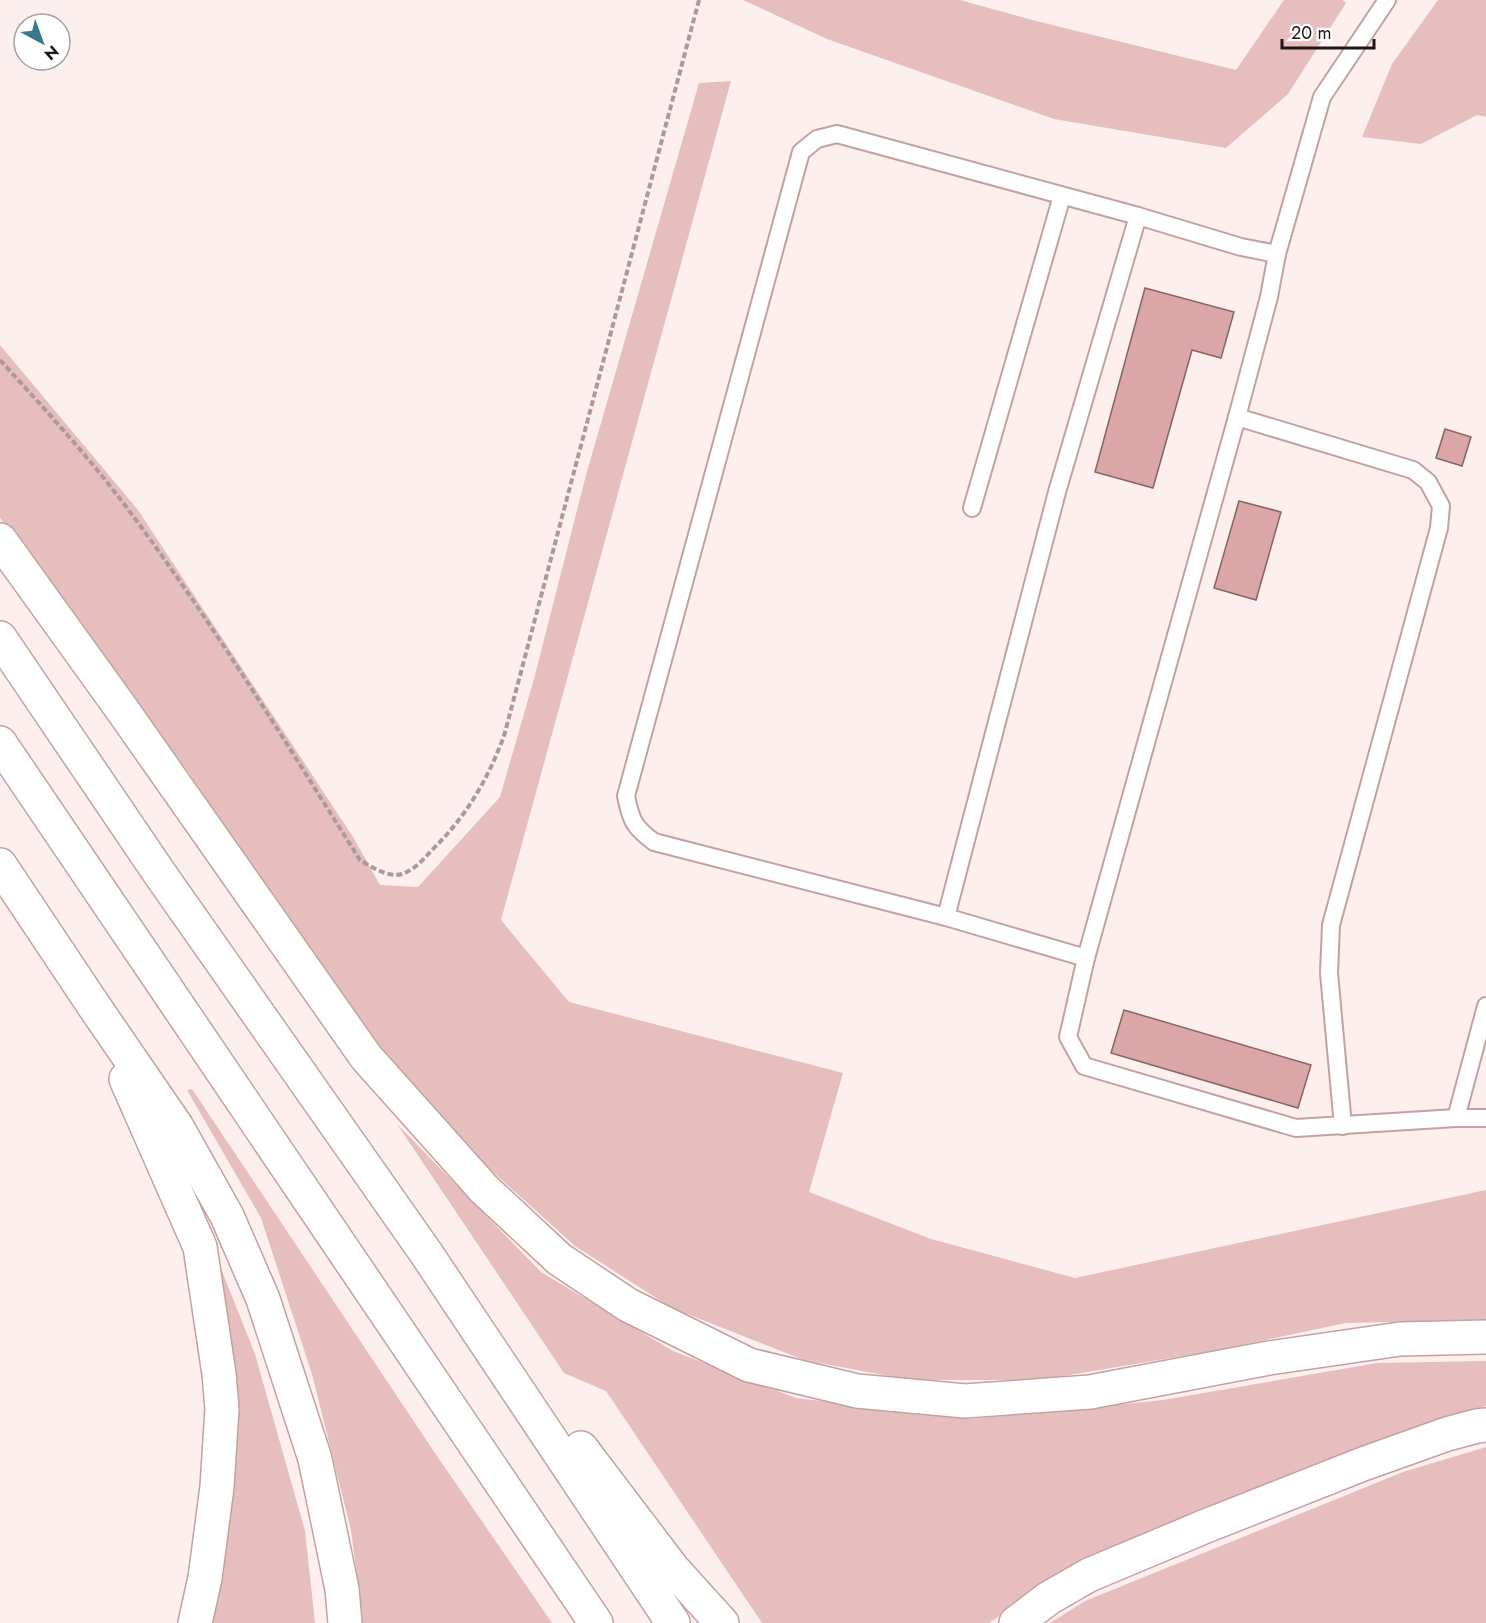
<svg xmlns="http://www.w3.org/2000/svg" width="1486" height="1623" font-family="Jost,sans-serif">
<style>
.green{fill:#e6bebd}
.building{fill:#dba6a6;stroke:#856565;stroke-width:1.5}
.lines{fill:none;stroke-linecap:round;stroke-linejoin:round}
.service-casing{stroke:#c4a1a1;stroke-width:20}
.motorway-casing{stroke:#c4a1a1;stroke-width:36}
.path{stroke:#a99b9b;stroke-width:4;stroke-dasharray:6 3;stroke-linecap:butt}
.service{stroke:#fff;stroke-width:16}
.motorway{stroke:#fff;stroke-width:33}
</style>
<rect width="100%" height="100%" fill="#feefef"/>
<g class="green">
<path d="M743,0H960L1036,21L1236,70L1284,0H1343L1346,3L1288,94L1226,148L1054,119L827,39Z"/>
<path d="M1438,0H1486V117L1477,115L1421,144L1362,137L1392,64Z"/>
<path d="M731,81L501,920L569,1002L843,1073L809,1192L931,1239L1075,1278L1486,1190V1320L1346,1323L1218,1350L1040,1380H910L804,1360L672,1308L575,1246L471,1152L339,998L189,773L65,604L0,518V345L138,510L353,837L380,885L418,887L500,797L534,679L586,475L699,83Z"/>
<path d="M192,1089L437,1456L552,1623H363L351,1530L312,1374L261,1218L187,1090Z"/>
<path d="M397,1124L541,1272L673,1351L796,1398L973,1419L1163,1400L1377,1363L1486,1361V1406L1405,1431L1228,1500L1081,1562L989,1623H762L606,1391L564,1373Z"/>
<path d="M212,1246L255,1354L305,1531L315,1623H209L227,1544L229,1495Z"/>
<path d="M1486,1447V1623H1050L1085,1601L1403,1472Z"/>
</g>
<g class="building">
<path d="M1145,288L1234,312L1221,358L1192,350L1153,488L1095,472Z"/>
<path d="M1445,429L1471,437L1462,466L1436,458Z"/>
<path d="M1239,501L1281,512L1256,600L1214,588Z"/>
<path d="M1124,1010L1311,1065L1298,1108L1111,1053Z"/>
</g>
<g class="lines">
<defs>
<g id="service">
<path d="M1387,0L1322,97L1277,254L1269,297L1237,417L1086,958L1068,1037L1084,1066L1296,1128L1456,1118H1486"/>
<path d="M1237,417L1413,470L1428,482L1441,506L1439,528L1331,925L1329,973L1343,1126"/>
<path d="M972,508L1062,196"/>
<path d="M946,917L1057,492L1138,216"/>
<path d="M1086,958L946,917L654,842C634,827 631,821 626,796L801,152L817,139L837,134L1138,216L1241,247L1277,254"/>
<path d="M1456,1118L1486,1006"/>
</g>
<g id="motorway">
<path d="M0,540L121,708L366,1057L484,1189L559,1259L628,1305L749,1365L857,1391L965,1401L1090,1392L1269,1358L1400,1339L1486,1337"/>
<path d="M0,638L160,874L426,1253L673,1623"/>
<path d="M0,743L596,1623"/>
<path d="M0,865L94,1006L177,1127L227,1216L263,1299L315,1459L342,1589L345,1623"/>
<path d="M126,1079L200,1247L219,1374L222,1409L217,1487L205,1578L195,1623"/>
<path d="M581,1448L673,1569L722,1623"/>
<path d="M1016,1623L1049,1598L1089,1575L1206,1526L1363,1464L1447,1434L1477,1426L1486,1425"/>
</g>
</defs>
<use href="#service" class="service-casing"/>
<use href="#motorway" class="motorway-casing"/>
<path class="path" d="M0,360C43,407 86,454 124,504C210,618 284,740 360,860C371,867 389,878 402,874C414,870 423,860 431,851C466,817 487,781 504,736L699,0"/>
<use href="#service" class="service"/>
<use href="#motorway" class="motorway"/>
</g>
<g transform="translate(42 42) rotate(139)"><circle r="28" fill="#ffffff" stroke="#a6a1a1" stroke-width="1.5"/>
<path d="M0-4.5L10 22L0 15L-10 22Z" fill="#38798c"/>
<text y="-9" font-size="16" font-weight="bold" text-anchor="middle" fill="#211515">N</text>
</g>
<path d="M1282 39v9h92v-9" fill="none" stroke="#211515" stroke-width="3"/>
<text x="1291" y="39" font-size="18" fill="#211515" stroke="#ffffff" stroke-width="4.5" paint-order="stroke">20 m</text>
</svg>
